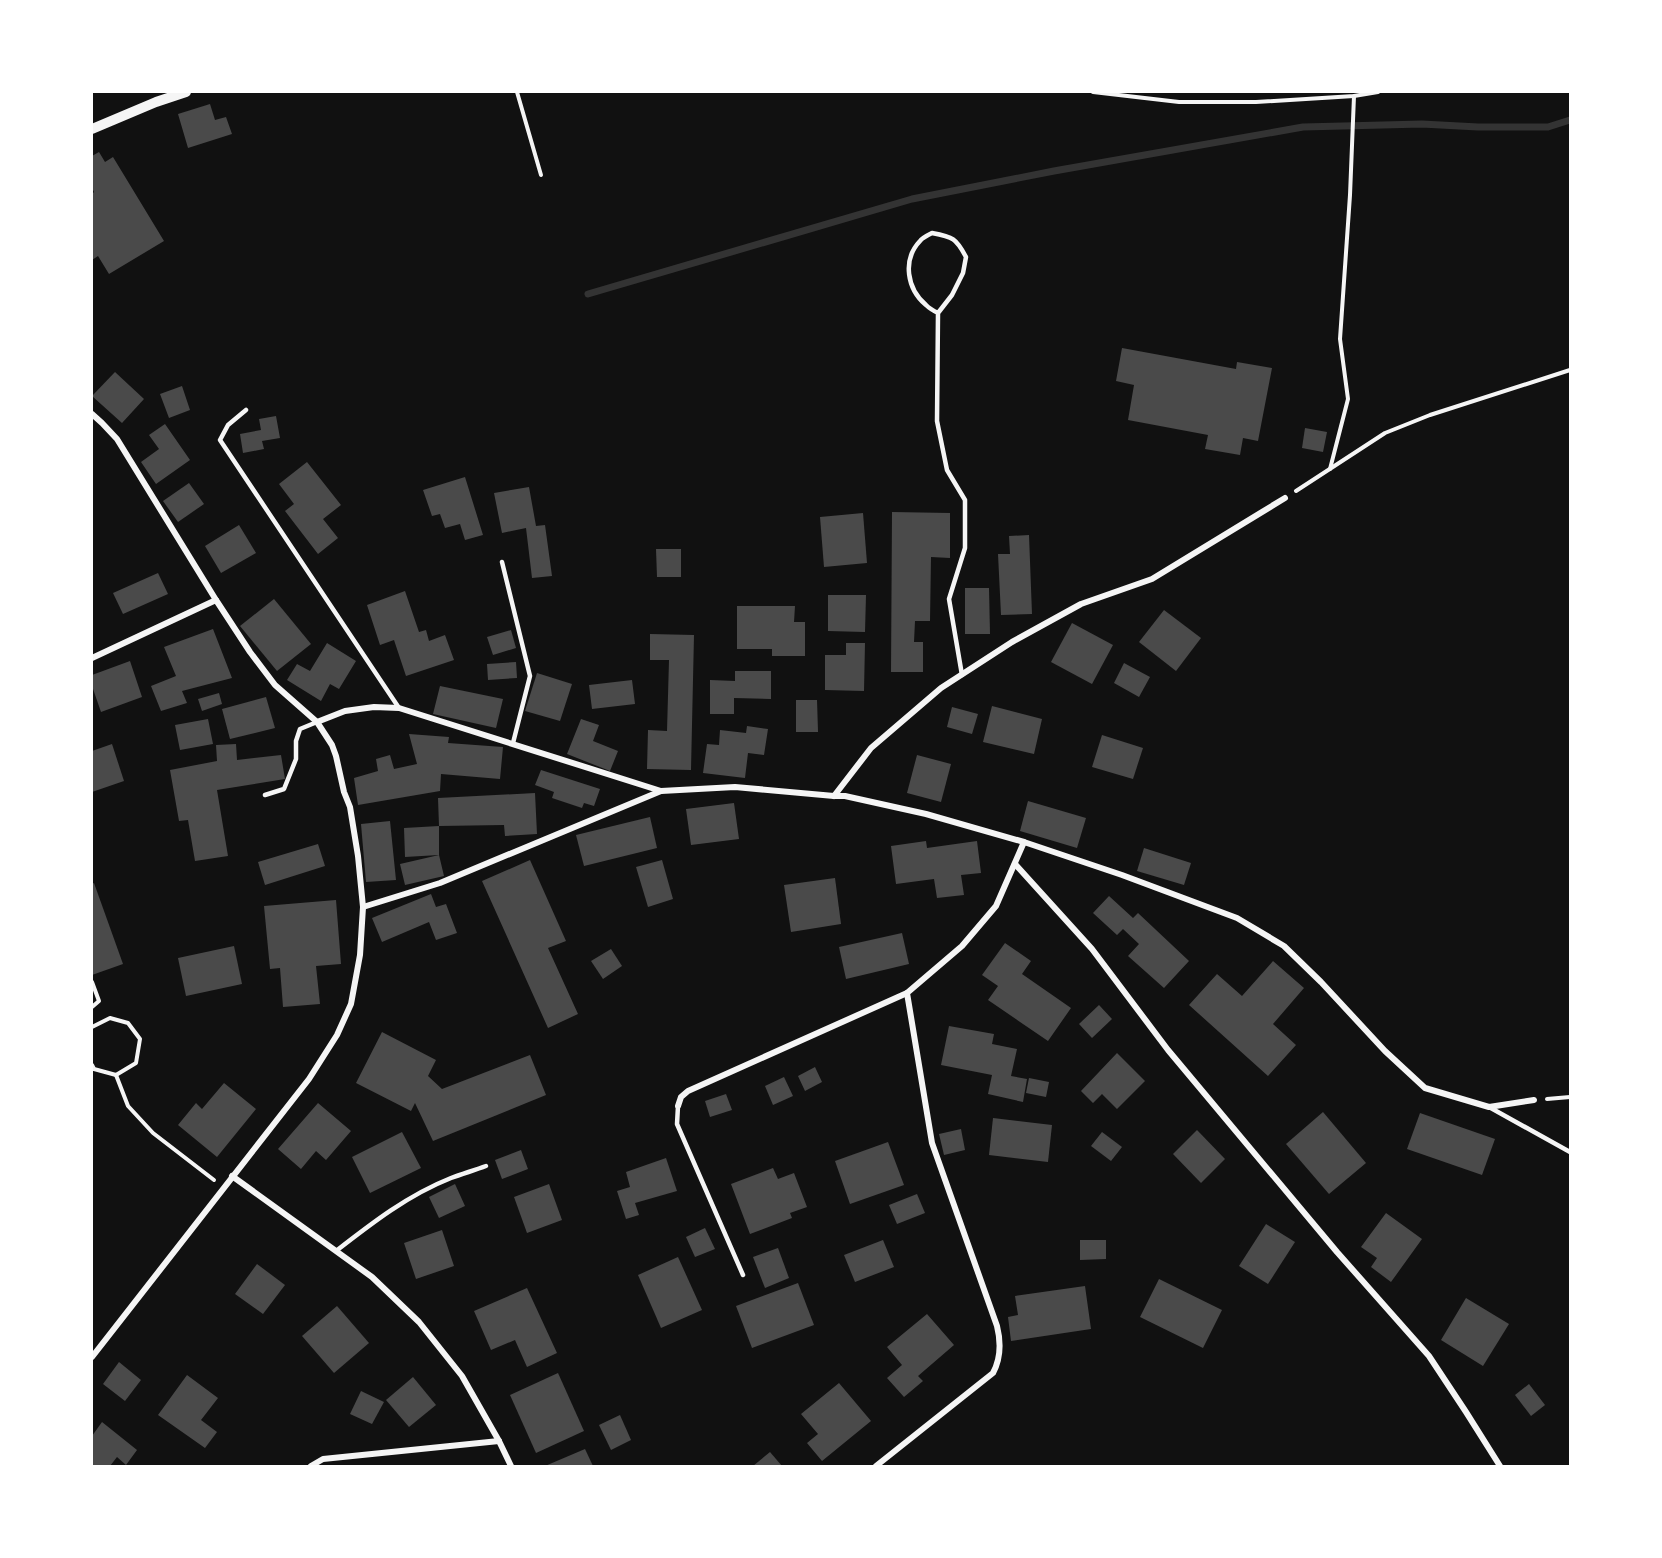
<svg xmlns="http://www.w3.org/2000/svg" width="1662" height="1558" font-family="'Open Sans',sans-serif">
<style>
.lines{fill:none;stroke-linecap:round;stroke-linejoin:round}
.stream{stroke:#333;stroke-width:7}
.building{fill:#4a4a4a}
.path{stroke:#f5f5f5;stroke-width:4}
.service{stroke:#f5f5f5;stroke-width:4.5}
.minor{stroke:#f5f5f5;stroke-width:6}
.tertiary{stroke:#f5f5f5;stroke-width:10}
</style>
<rect width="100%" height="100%" fill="#111"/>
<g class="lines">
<path class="stream" d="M588,294L912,199L1054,171L1303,127L1422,124L1478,127H1548L1570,120"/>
</g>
<g class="building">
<path d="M210,104L215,120L226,117L232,134L188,148L178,114Z"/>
<path d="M99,152L105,162L113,157L164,241L109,274L98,256L92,260V194L94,192L92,188V156Z"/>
<path d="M1122,348L1236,369L1237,362L1272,368L1258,441L1243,438L1240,455L1205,449L1208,435L1128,420L1134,385L1116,381Z"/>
<path d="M115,372L144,399L122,423L92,396Z"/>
<path d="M182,386L190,410L169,418L160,394Z"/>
<path d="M276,416L280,438L262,441L264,449L243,453L240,434L261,430L259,419Z"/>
<path d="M165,424L190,460L156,484L141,462L159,449L149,435Z"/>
<path d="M1305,428L1327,432L1323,452L1302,448Z"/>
<path d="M307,462L341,505L323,519L338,538L318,554L285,511L294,504L279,484Z"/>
<path d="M465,477L483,535L465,540L460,524L445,528L440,514L432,516L423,490Z"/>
<path d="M189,483L204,504L178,522L163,501Z"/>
<path d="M529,487L536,526L545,525L552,576L532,578L526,528L502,533L494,493Z"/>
<path d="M892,512L950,513V558L931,557L930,621H915L914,642H923V672H891Z"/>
<path d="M863,513L867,563L824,567L820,517Z"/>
<path d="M239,525L256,553L221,573L205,546Z"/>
<path d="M1029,535L1032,614L1001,615L998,554H1010L1009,536Z"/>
<path d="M656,549H681V577H657Z"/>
<path d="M158,573L168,594L123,614L113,593Z"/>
<path d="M965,588H989L990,634H965Z"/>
<path d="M405,591L419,632L426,630L429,641L445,635L454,660L406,676L394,640L380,645L367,605Z"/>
<path d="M828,595H866L865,632L828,631Z"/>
<path d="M274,599L311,644L277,671L240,626Z"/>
<path d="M737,606H795L794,622H805V656H772V649H737Z"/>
<path d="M1164,610L1201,638L1176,671L1139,642Z"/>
<path d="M1072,623L1113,645L1092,684L1051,662Z"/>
<path d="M213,629L232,678L182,691L187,703L161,711L151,686L176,676L164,647Z"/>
<path d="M511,630L516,648L493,655L487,637Z"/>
<path d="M650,634L694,635L691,770L647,769L648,730L667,731L669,660H650Z"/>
<path d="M327,643L356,661L339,689L330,684L321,701L287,680L297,664L310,671Z"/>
<path d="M846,643H865L864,691L825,690V655H846Z"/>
<path d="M130,661L142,697L101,712L92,686V675Z"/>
<path d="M516,662L517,678L488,680L487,664Z"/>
<path d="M1124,663L1150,677L1139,697L1114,683Z"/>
<path d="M735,671H771V699L734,698V714H710V680L735,681Z"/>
<path d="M537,673L572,684L560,721L525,711Z"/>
<path d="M632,680L635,704L592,709L589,685Z"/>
<path d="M440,686L503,699L496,728L433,714Z"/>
<path d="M219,693L222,704L202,711L198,699Z"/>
<path d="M266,697L275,728L230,739L222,709Z"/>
<path d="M796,700H817L818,732H796Z"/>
<path d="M992,706L1042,719L1034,754L983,742Z"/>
<path d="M952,707L978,714L972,734L947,727Z"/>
<path d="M208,719L213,744L180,750L175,725Z"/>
<path d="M581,719L599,725L593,741L618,751L610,771L567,754Z"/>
<path d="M747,726L768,729L764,755L748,753L745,778L703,773L707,744L719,745L720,730L746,733Z"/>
<path d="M409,734L449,737L448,743L503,747L500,779L441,774L440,791L358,805L354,778L378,771L376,759L390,755L394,769L417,764Z"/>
<path d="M1102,735L1143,748L1133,779L1092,767Z"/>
<path d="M112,744L124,781L92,792V751Z"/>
<path d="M236,744L237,760L281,755L285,779L217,790L228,856L195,861L188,820L179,821L170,770L217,761L216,745Z"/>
<path d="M917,755L951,764L941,802L907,793Z"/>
<path d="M541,770L600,789L594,806L584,803L582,808L552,798L554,792L535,785Z"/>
<path d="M535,793L537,834L505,836L504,825L439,826L438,798Z"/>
<path d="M1028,801L1086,818L1077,848L1020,831Z"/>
<path d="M734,803L739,839L691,845L686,809Z"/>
<path d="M650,817L657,848L584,866L576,835Z"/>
<path d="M390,821L396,880L366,882L361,824Z"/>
<path d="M439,826V855L444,876L405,885L400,864L439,855L405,857L404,828Z"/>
<path d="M926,841L927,848L977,841L981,873L961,875L964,895L937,898L934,879L896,884L891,846Z"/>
<path d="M318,844L325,866L265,885L258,862Z"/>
<path d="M1144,848L1191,863L1184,885L1137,871Z"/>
<path d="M530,860L566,941L548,948L578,1014L548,1028L482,881Z"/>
<path d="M662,860L673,899L648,907L636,867Z"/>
<path d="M835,878L841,924L791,932L784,885Z"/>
<path d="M94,883L123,964L92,975V884Z"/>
<path d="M431,894L436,907L446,904L457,933L436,940L429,922L382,942L372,918Z"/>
<path d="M1109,896L1133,918L1138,913L1189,961L1164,988L1128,956L1139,944L1123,929L1117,935L1093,913Z"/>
<path d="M336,900L341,964L316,966L320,1004L283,1007L280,968L270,969L264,906Z"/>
<path d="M902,933L909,964L846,979L839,947Z"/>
<path d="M1005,943L1031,961L1022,974L1071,1008L1048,1041L988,1000L998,986L982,975Z"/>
<path d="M234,946L242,984L186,996L178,958Z"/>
<path d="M611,949L622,966L603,979L591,961Z"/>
<path d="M1273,961L1304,988L1273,1024L1296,1045L1268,1076L1189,1005L1217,974L1242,996Z"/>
<path d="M1099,1005L1112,1019L1092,1038L1079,1024Z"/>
<path d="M949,1026L994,1034L992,1044L1017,1049L1011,1076L1027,1079L1023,1102L988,1094L992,1075L941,1065Z"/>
<path d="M382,1032L436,1060L428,1076L442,1089L530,1055L546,1095L433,1141L415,1103L411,1111L356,1083Z"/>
<path d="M1117,1053L1145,1081L1117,1109L1102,1094L1093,1103L1081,1091Z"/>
<path d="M815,1067L822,1082L805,1091L798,1076Z"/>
<path d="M784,1077L793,1096L773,1105L765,1086Z"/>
<path d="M1029,1078L1049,1082L1046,1097L1026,1093Z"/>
<path d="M224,1083L256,1109L217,1157L178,1125L196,1103L202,1109Z"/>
<path d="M726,1094L732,1110L710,1117L705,1101Z"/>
<path d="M318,1103L351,1131L326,1160L316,1151L301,1169L278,1149Z"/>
<path d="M1323,1112L1366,1163L1329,1194L1286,1144Z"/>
<path d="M1420,1113L1495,1139L1482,1175L1407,1149Z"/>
<path d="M993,1118L1052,1125L1048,1162L989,1155Z"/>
<path d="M961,1129L965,1150L944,1155L939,1134Z"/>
<path d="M1197,1130L1225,1159L1201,1183L1173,1154Z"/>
<path d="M402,1132L421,1168L370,1193L352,1157Z"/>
<path d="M1102,1132L1122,1147L1111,1161L1091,1146Z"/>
<path d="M888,1142L904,1185L850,1204L835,1161Z"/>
<path d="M521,1150L528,1169L502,1179L495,1160Z"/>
<path d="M666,1158L677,1191L635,1203L639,1215L626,1219L617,1191L630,1187L626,1172Z"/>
<path d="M773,1168L778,1179L794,1173L807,1207L790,1213L792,1218L750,1234L731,1184Z"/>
<path d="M455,1184L465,1206L439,1218L429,1197Z"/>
<path d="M549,1184L562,1220L527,1233L514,1197Z"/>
<path d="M917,1194L925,1213L897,1224L889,1205Z"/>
<path d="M1386,1213L1422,1239L1391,1282L1371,1267L1377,1258L1361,1247Z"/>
<path d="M1266,1224L1295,1242L1268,1284L1239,1266Z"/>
<path d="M705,1228L715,1249L695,1257L686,1237Z"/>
<path d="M442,1230L454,1266L416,1279L404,1243Z"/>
<path d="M883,1240L894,1267L855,1282L844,1255Z"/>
<path d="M1080,1240H1106V1259L1080,1260Z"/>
<path d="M778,1248L789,1278L765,1288L753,1257Z"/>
<path d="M678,1257L702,1310L661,1328L638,1275Z"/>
<path d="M257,1264L285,1285L263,1314L235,1294Z"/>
<path d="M1159,1279L1222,1310L1203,1348L1140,1317Z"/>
<path d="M798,1283L814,1325L752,1348L736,1306Z"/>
<path d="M1085,1286L1091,1329L1011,1341L1008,1317L1018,1315L1015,1296Z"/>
<path d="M527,1288L557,1353L527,1367L515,1340L491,1350L474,1311Z"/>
<path d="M1466,1298L1509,1324L1483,1366L1441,1340Z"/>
<path d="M337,1306L369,1343L334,1373L302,1336Z"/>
<path d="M927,1314L954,1345L918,1376L923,1381L904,1397L887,1378L902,1365L887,1347Z"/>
<path d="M119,1362L141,1380L125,1401L103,1384Z"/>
<path d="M558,1373L584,1431L536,1453L510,1395Z"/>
<path d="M187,1375L218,1398L201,1420L217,1432L205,1448L158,1415Z"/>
<path d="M413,1377L436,1405L409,1427L386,1400Z"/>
<path d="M839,1383L871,1421L822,1461L807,1443L818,1434L801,1414Z"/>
<path d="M1529,1384L1545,1405L1531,1416L1515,1395Z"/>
<path d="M361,1391L384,1402L372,1424L350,1414Z"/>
<path d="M620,1415L631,1440L611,1450L599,1425Z"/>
<path d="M102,1422L137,1450L126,1465L117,1457L110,1466H92V1436Z"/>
<path d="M585,1449L593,1466H545Z"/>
<path d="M770,1452L782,1466H753Z"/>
</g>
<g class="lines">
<g class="path">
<path d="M517,92L541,175"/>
<path d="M1093,92L1179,102H1256L1354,96L1378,92"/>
<path d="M1330,469L1348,399L1340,339L1350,195L1354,96"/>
<path d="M1296,491L1385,433L1430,415L1570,370"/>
<path d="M92,982L99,1001L92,1007"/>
<path d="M92,1027L110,1018L128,1023L140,1039L136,1063L116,1075L94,1069L92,1065"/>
<path d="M116,1075L128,1106L153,1133L214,1180"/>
<path d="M1547,1099L1570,1097"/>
</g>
<g class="service">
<path d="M938,313C934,311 929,308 926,305C907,289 902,260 920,241C922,238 928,235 932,233C953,237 956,238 966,257L963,273L952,295L938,313L937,421L947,470L965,500V548L949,599L962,675"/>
<path d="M246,410L228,425L220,440L399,708"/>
<path d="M502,562L530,676L513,743"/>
<path d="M265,795L284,789L296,759V741L300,729L317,722"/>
<path d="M678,1106L677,1124L743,1275"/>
<path d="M1489,1107L1570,1152"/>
<path d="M336,1251C372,1223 408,1195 451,1178C462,1174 475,1170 486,1166"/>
</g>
<g class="minor">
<path d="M92,414L102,423L117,439L216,600L250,652L275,685L317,722L332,745L336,756L344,792L350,807L358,856L363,907L360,955L351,1004L337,1035L309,1079L92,1357"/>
<path d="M92,658L216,600"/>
<path d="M317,722L345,711L374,707L399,708L661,791L735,787L834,796H845L926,814L1024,842L1122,875L1237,918L1284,946L1321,982L1385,1051L1425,1088L1489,1107L1534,1100"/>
<path d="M834,796L871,748L941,688L1012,642L1081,604L1152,579L1285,498"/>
<path d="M1015,864L1092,949L1168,1050L1337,1252L1429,1356L1466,1412L1500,1466"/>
<path d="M363,907L440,883L661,791"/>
<path d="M678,1106L681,1097L688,1091L907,993"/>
<path d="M232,1176L372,1277L419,1322L462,1376L499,1441L511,1466"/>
<path d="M311,1466L323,1459L499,1441"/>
<path d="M876,1466L993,1373C1001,1358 1001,1342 997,1326L932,1143L907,993L962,946L996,906L1024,842"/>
</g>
<path class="tertiary" d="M92,129L156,102L186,92"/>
</g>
<rect width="1662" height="1558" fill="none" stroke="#ffffff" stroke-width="186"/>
</svg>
